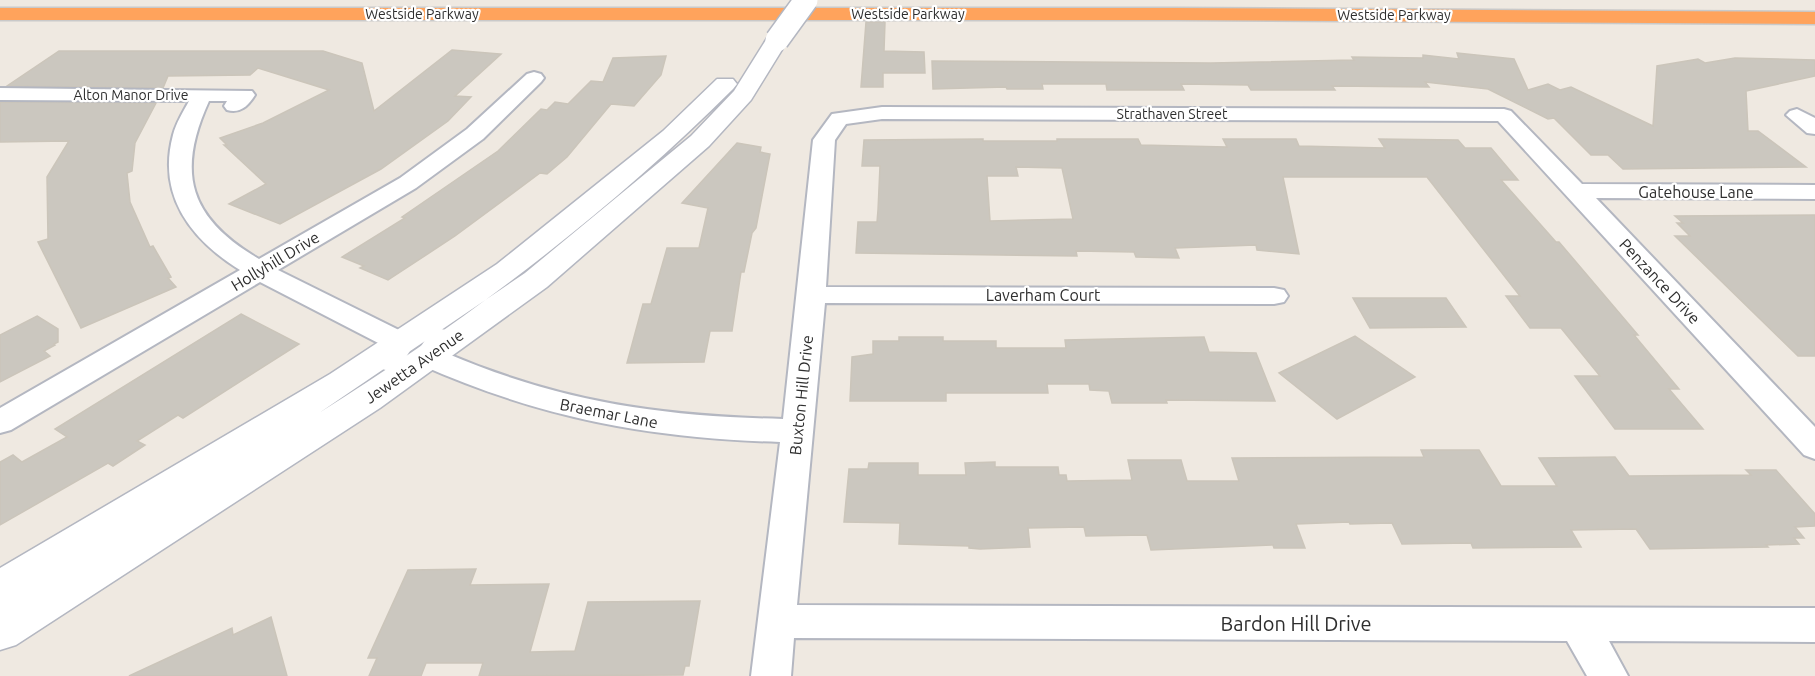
<svg xmlns="http://www.w3.org/2000/svg" width="1815" height="676" font-family="Ubuntu,sans-serif">
<style>
.building{fill:#cbc7bf;stroke:#cbc5ba;stroke-width:1.5;fill-rule:evenodd}
.lines{fill:none;stroke-linecap:round;stroke-linejoin:round}
.street-casing{stroke:#b4b7c1;stroke-width:4}
.secondary-casing{stroke:#b4b7c1;stroke-width:3}
.highway-casing{stroke:#c9c9c9;stroke-width:3}
.street{fill:#fff;fill-rule:evenodd}
.secondary{fill:#fff;fill-rule:evenodd}
.highway{fill:#ffa35c;fill-rule:evenodd}
.secondary-bridge-casing{stroke:#b4b7c1;stroke-width:26;stroke-linecap:butt}
.secondary-bridge{stroke:#fff;stroke-width:23}
.labels{text-anchor:middle;dominant-baseline:central;stroke-width:4.5;stroke-linejoin:round;paint-order:stroke}
.far-street-label{font-size:14px;fill:#2e2e2e;stroke:#fff}
.street-label{font-size:16px;fill:#2e2e2e;stroke:#fff}
.near-street-label{font-size:20px;fill:#2e2e2e;stroke:#fff}
</style>
<rect width="100%" height="100%" fill="#efe9e1"/>
<g class="building">
<path d="M866,22H885L884,51L924,52L925,73H883V87H861Z"/>
<path d="M452,50L501,54L455,96L471,97L448,121L381,169L280,224L229,204L266,184L224,145H227L220,138L263,123L329,90L258,68L250,75L168,76L163,88L7,86L59,51H323L362,63L374,111Z"/>
<path d="M1457,53L1514,59L1528,90L1548,84L1560,90L1571,87L1653,126L1657,66L1698,59L1705,63L1735,58L1815,60V76L1746,91L1748,131H1758L1806,167L1623,169L1608,155H1591L1554,118L1548,119L1488,89L1425,82L1429,87L1332,86L1335,90H1251L1248,85L1181,84L1184,90H1107L1106,84H1042L1043,89H1007L1006,87L933,89L932,61L1211,63L1354,60L1352,57L1423,58V55L1459,59Z"/>
<path d="M666,56L661,75L634,106L611,104L567,157L547,174L540,173L455,236L388,280L360,268L364,266L342,257L405,218L402,217L498,151L541,109L547,110L555,102L568,104L591,81L603,82L613,58Z"/>
<path d="M0,102L156,103L135,143L132,171L127,173L130,202L150,247L153,246L171,277L168,278L176,287L81,328L38,242L48,239L47,177L69,141L0,142Z"/>
<path d="M983,139V141H1057V139H1138L1141,145L1227,147L1223,139H1296L1299,146L1385,148L1379,139L1458,140L1465,148H1491L1518,180H1501L1556,242H1559L1638,335H1634L1679,389H1669L1703,429H1615L1575,376H1600L1561,328H1530L1506,296H1520L1427,177H1283L1299,254L1257,250L1256,245L1175,248L1179,258L1136,257L1134,252L1076,251L1077,256L856,253L858,222H877L878,210L880,166H862L864,140ZM1016,167L1062,168L1073,219L990,221L987,176H1018Z"/>
<path d="M737,143L761,147L760,152L770,154L756,228L752,233L744,272H741L732,331H710L704,362L627,363L643,304H651L667,248H699L708,208L682,203Z"/>
<path d="M1815,215V356H1798L1675,236H1690L1677,223H1683L1675,216Z"/>
<path d="M1353,298H1446L1466,327L1370,328Z"/>
<path d="M241,314L299,344L183,418L178,415L137,441L145,445L113,466L108,463L0,525V462L13,455L22,462L67,437L55,429Z"/>
<path d="M37,316L58,329V342L54,344L55,345L44,351L50,356L0,382V335Z"/>
<path d="M1355,336L1415,377L1337,419L1279,373Z"/>
<path d="M899,337H943V341H996V348H1066L1065,340L1204,337L1209,352L1256,353L1275,401L1166,400L1167,403H1112L1109,391L1090,390L1089,384H1047L1048,393H946V401H850L852,357L873,354V341H899Z"/>
<path d="M1421,450H1479L1501,486H1557L1539,458L1615,457L1629,476L1751,475L1746,470H1776L1815,514V526L1795,527L1804,538H1794L1799,544L1766,545L1768,547L1650,549L1636,529L1571,530L1581,547L1473,548L1471,543L1402,544L1392,523L1350,524L1349,522L1296,524L1305,548H1274L1273,545L1151,550L1147,535L1086,536L1084,527L1028,528L1030,547L980,549L969,548V546L899,544L900,523L844,522L849,469H868L869,463H918V475H966L965,463L995,462V467H1058L1059,475H1066L1067,481L1132,480L1128,460H1181L1187,481H1239L1232,458L1424,457Z"/>
<path d="M476,569L470,585L549,584L530,652L575,651L588,602L700,601L689,666H685L683,675L479,676L483,663H426L421,676H369L377,658H368L408,570Z"/>
<path d="M271,617L287,676H129L232,628L233,635Z"/>
</g>
<g class="lines">
<defs>
<g id="street">
<path d="M534,72L541,74L544,78L541,82L483,139L416,188L278,270L411,336L415,343L399,368L389,371L379,368L374,361L384,346L260,282L11,430L0,433V408L240,270C190,239 157,195 173,135C176,123 183,112 189,101L0,100V88L252,91L255,95C248,106 240,114 227,110L224,106L227,101H209C176,173 189,218 259,259L400,178L467,129L527,74Z"/>
<path d="M882,107L1504,109L1511,111L1582,184L1815,185V199L1596,198L1815,427V459L1804,455L1498,121L882,119L846,124L835,140L826,287L1274,288L1284,290L1288,296L1284,302L1274,304L825,303L797,605L1815,608V642L1609,641L1628,676H1587L1567,641L794,638L791,676H751L780,442C648,438 540,418 419,364L414,357L431,331L441,329L451,331L455,338L446,353C561,402 659,416 783,419L813,140L832,114Z"/>
<path d="M1797,109L1815,118V134L1807,133L1786,115L1790,111Z"/>
</g>
<path id="secondary" d="M777,34L785,35L788,40L751,100L709,146L547,287L380,408L16,645L0,650V568L330,374L497,264L663,131L717,79H733L737,84L733,89C609,213 467,320 319,413L525,273L691,136L734,91L769,35Z"/>
<path id="highway" d="M0,8H1175L1815,12V24L1175,20H0Z"/>
</defs>
<use href="#street" class="street-casing"/>
<use href="#secondary" class="secondary-casing"/>
<use href="#highway" class="highway-casing"/>
<use href="#street" class="street"/>
<use href="#secondary" class="secondary"/>
<use href="#highway" class="highway"/>
<defs>
<path id="secondary-bridge" d="M777,40L806,0"/>
</defs>
<use href="#secondary-bridge" class="secondary-bridge-casing"/>
<use href="#secondary-bridge" class="secondary-bridge"/>
</g>
<g class="labels">
<g class="far-street-label">
<text x="422" y="14">Westside Parkway</text>
<text x="908" y="14">Westside Parkway</text>
<text x="1394" y="15">Westside Parkway</text>
<text x="131" y="95">Alton Manor Drive</text>
<text x="1172" y="114">Strathaven Street</text>
</g>
<g class="street-label">
<text x="1696" y="192">Gatehouse Lane</text>
<text transform="translate(275 261) rotate(-31)">Hollyhill Drive</text>
<text transform="translate(1660 281) rotate(47)">Penzance Drive</text>
<text x="1043" y="295">Laverham Court</text>
<text transform="translate(414 366) rotate(-35)">Jewetta Avenue</text>
<text transform="translate(801 395) rotate(-84)">Buxton Hill Drive</text>
<text transform="translate(609 413) rotate(11)">Braemar Lane</text>
</g>
<g class="near-street-label">
<text x="1296" y="623">Bardon Hill Drive</text>
</g>
</g>
</svg>
